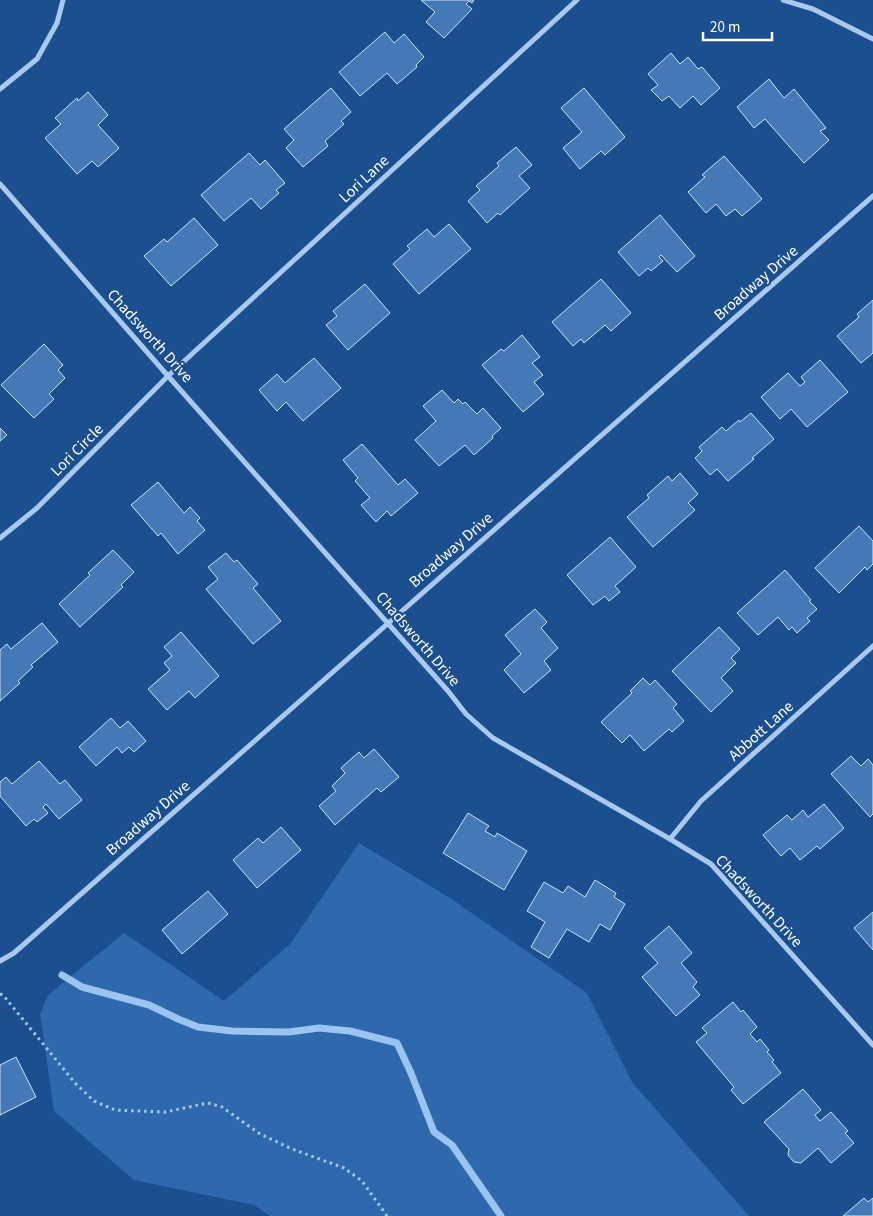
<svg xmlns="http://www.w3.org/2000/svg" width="873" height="1216" font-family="'Source Sans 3',sans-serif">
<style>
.green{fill:#2e69ad}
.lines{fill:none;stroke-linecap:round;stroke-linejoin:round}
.stream{stroke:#9cc4f0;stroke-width:7}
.building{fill:#4478b7;stroke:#cfe3fa}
.path{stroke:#a9c9ee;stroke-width:3;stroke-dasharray:2.5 4;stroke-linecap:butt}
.minor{stroke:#a9c9ee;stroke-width:5}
.labels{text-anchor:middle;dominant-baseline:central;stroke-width:4.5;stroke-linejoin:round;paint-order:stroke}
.street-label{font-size:16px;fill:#fff;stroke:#1b4f8f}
</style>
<rect width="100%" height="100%" fill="#1b4f8f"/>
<path class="green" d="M359,843L450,898L587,993L632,1082L749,1216H270L254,1205L134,1180L54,1111L40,1014L48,995L124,933L224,1001L290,944Z"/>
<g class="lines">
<path class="stream" d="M62,975L82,987L149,1005L178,1019L198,1027L232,1031L289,1032L319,1028L350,1031L397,1043L411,1073L434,1132L452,1145L501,1216"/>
</g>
<g class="building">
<path d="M421,0H474L472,3L469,1L466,4L472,9L444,38L426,22L435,12Z"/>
<path d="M385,32L394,43L404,34L424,57L416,65L417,67L397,84L387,73L360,96L339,72Z"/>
<path d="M671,53L680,64L688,57L698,69L702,67L720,88L701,105L693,96L680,108L669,96L662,101L651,90L658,85L648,74Z"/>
<path d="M769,79L784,98L794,89L826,128L820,131L829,140L804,163L765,119L754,128L737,107Z"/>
<path d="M331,88L351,112L341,121L344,124L325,141L328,146L303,167L286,148L294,140L284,129Z"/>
<path d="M584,88L625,137L605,155L601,151L580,169L563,148L582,132L561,108Z"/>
<path d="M88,92L108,115L98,125L119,148L98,167L92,161L77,174L45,138L61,124L55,118L77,98L78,101Z"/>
<path d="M516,147L532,165L519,176L530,188L500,215L498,213L487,223L468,201L480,190L476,186L499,166L497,163Z"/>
<path d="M249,153L260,165L265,160L285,183L276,190L279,193L261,209L251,198L224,221L201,195Z"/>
<path d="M724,156L762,199L742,216L735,209L726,216L716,204L706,213L688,192L705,177L702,175Z"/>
<path d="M660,215L695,256L677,272L661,255L659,257L663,261L651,271L648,268L639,276L618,252Z"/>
<path d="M194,218L218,245L171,286L144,256L164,239L167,242Z"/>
<path d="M449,224L471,249L419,294L393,264L410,249L407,246L427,229L434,237Z"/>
<path d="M601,279L631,313L611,331L605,325L584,343L581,339L573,346L552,322Z"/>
<path d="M365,284L390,313L348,350L326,325L337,316L333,311Z"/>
<path d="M873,300V353L861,363L837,336L859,317L857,314Z"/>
<path d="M522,335L540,357L532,363L543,375L534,382L544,394L523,412L482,365L501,349L504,351Z"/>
<path d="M44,344L63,365L58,370L65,378L49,394L54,399L34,418L1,385Z"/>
<path d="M314,358L341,388L303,421L286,402L277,411L259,390L277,374L285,383Z"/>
<path d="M820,360L848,392L807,427L791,409L780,419L761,397L788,373L800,386L805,382L801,377Z"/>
<path d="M442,390L454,403L458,399L463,404L465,402L477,414L483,408L501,428L492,436L493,438L474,455L465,445L439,466L415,440L436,421L423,406Z"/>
<path d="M751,413L774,439L752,458L754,459L728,481L717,469L710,475L695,458L702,451L699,447L722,427L726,431L739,420L740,422Z"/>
<path d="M0,428L7,435L0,441Z"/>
<path d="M362,444L398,485L405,479L418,493L391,516L387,511L376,522L361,505L370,498L355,481L358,478L343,460Z"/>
<path d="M680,473L698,494L688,503L695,510L653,547L627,517L649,498L647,495L668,476L672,481Z"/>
<path d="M158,482L184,513L190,507L200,518L197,521L205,530L178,554L161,533L158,536L131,505Z"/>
<path d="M859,526L873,541V564L867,570L865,567L839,593L815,568Z"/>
<path d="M610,537L636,567L615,586L620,592L609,601L605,596L593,605L567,575Z"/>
<path d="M113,550L134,572L121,585L123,587L80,627L59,604L90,575L88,573Z"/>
<path d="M226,553L234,562L237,560L258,584L253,588L281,621L253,644L206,589L218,579L208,567Z"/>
<path d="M785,570L811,600L809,601L817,609L807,618L810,621L797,633L792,627L789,630L778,617L758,635L737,613Z"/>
<path d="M535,609L547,622L541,628L558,648L544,661L551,670L524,693L504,670L521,654L505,635Z"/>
<path d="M42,623L58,642L31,665L33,667L18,681L20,683L0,701V650L7,644L11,649Z"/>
<path d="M719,627L740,649L731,658L736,663L721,678L733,691L711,712L672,671Z"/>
<path d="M181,632L219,676L195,698L189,691L167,710L148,689L170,670L164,663L172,656L164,647Z"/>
<path d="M643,678L650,685L655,680L677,704L673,708L684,721L672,732L669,729L644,751L630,735L622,743L601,722L632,693L630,691Z"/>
<path d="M111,718L120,728L128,721L146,741L134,752L129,747L122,753L117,747L96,766L79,747Z"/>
<path d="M374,749L399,777L381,792L377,788L335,825L319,806L336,791L332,786L345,773L341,768L359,752L364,758Z"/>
<path d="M851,756L861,766L868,759L873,765V814L870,817L831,774Z"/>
<path d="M39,761L60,784L65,780L82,800L59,819L46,804L43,807L48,813L37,822L34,819L26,826L0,796V782L6,777L12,784Z"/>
<path d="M824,804L844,828L820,849L817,846L800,860L790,848L781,856L763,835L787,815L792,820L803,810L808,817Z"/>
<path d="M468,813L489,826L485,831L495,837L497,833L527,851L504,890L443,853Z"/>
<path d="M281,827L301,850L257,888L233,860L258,838L263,843Z"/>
<path d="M595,880L616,893L614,897L625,904L610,930L600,924L589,942L567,929L549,958L531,947L545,922L527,911L544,882L563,893L568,886L585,897Z"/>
<path d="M208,891L228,914L182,954L162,930Z"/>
<path d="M873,912V950L854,928Z"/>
<path d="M669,926L692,953L681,963L697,982L693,987L700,995L676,1016L642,977L658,963L644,948Z"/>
<path d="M733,1002L741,1012L743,1010L757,1027L750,1034L757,1042L760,1039L769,1050L767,1052L774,1060L772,1062L781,1073L743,1104L731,1090L734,1087L696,1042L707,1033L702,1028Z"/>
<path d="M16,1057L36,1097L0,1115V1065Z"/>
<path d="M803,1089L821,1110L815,1115L820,1121L831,1112L848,1131L845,1133L854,1143L831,1163L818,1148L801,1163L794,1162L788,1155L789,1149L764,1122Z"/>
<path d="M864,1198L868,1202L873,1198V1216H843Z"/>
</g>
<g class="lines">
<path class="path" d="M0,994L3,995L75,1083L94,1101L115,1110L139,1111L165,1112L208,1103L222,1107L260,1134L292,1149L344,1168L362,1181L387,1216"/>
<g class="minor">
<path d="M783,0L813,9L873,39"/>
<path d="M0,89L37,59L57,23L63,0"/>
<path d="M0,184L168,376L448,691L466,714L493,738L670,839L711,864L873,1045"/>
<path d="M0,538L37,508L168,376L577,0"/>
<path d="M670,839L701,801L873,646"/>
<path d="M0,961L14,953L873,196"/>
</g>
</g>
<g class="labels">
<g class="street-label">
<text transform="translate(364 179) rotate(-43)">Lori Lane</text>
<text transform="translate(756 283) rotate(-41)">Broadway Drive</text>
<text transform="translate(150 336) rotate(48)">Chadsworth Drive</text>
<text transform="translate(77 450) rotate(-45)">Lori Circle</text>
<text transform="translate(451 550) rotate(-41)">Broadway Drive</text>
<text transform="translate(418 639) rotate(49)">Chadsworth Drive</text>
<text transform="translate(761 731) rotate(-42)">Abbott Lane</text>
<text transform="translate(148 818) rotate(-41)">Broadway Drive</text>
<text transform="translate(759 901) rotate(47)">Chadsworth Drive</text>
</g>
</g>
<path d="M703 32v8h69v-8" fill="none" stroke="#ffffff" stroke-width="2.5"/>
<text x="710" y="32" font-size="15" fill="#ffffff" stroke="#1b4f8f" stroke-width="4" paint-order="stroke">20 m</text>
</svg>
